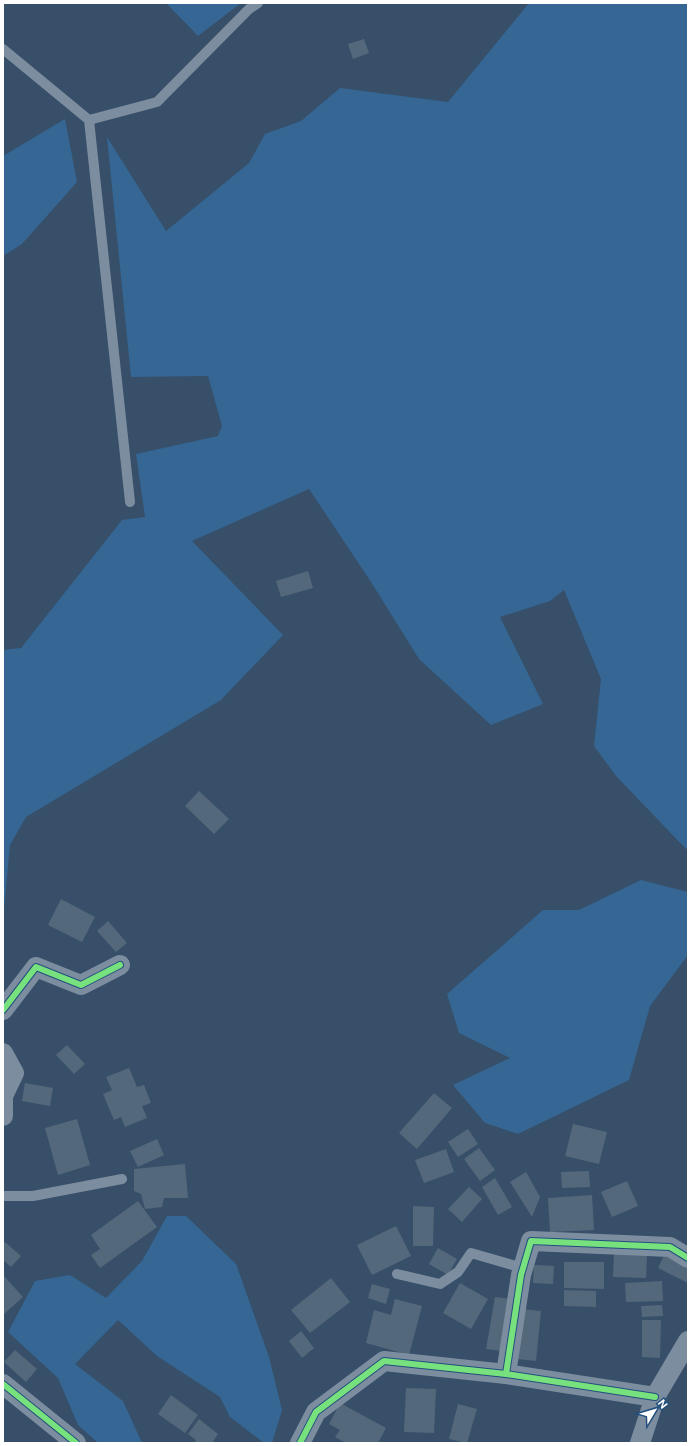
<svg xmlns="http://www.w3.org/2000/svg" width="691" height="1446" font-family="'DM Sans',sans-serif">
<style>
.green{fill:#356694}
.building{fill:#54687b}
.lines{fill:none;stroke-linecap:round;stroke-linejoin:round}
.lane{stroke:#7c8d9f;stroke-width:10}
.street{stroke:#7c8d9f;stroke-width:20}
.cycleway-casing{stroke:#224f7d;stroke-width:8}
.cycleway{stroke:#77e17e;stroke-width:6}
</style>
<rect width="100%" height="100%" fill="#374f68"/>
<g class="green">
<path d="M166,3H241L198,36Z"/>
<path d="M529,3H688V851L616,776L594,746L601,679L564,590L550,601L500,617L543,704L491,725L419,659L371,582L309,489L192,541L283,635L221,700L26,817L10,845L3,920V650L21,648L122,520L145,517L136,454L218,436L222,426L208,376L131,377L107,137L166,231L249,163L265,134L301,121L340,88L448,102Z"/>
<path d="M65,119L77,182L22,244L3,256V156Z"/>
<path d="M641,880L688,892V955L650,1006L629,1080L518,1134L485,1123L453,1085L510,1058L459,1033L447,994L543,910H579Z"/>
<path d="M167,1216H186L236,1264L269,1357L282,1410L272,1443H264L230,1417L220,1397L157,1356L118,1320L75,1364L123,1401L142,1443H98L78,1425L58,1378L8,1332L35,1281L70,1275L106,1298L142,1261Z"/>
</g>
<g class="building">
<path d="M364,39L369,53L353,59L348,44Z"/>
<path d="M308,571L313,588L281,597L276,581Z"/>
<path d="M199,791L229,819L214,834L185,806Z"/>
<path d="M61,899L95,917L82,942L48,925Z"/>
<path d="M108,921L127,943L116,952L97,931Z"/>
<path d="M67,1045L85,1064L74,1074L56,1055Z"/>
<path d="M129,1068L137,1087L144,1085L151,1103L142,1106L147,1118L125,1127L121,1117L114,1120L103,1094L112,1090L106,1077Z"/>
<path d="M25,1083L53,1088L50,1106L22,1101Z"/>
<path d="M434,1093L452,1108L417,1149L399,1133Z"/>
<path d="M77,1119L90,1165L58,1175L45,1128Z"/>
<path d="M573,1124L607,1132L599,1164L565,1156Z"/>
<path d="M468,1129L478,1144L458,1157L448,1142Z"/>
<path d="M157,1139L164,1155L138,1167L130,1151Z"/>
<path d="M479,1148L495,1170L480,1181L464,1159Z"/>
<path d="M446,1149L454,1172L424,1183L415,1160Z"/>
<path d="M185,1164L188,1198H164L162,1207L145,1209L141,1194L134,1191V1169Z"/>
<path d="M589,1171L590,1187L562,1188L561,1172Z"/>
<path d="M526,1172L540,1197L532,1217L510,1182Z"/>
<path d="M495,1178L512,1207L498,1215L482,1187Z"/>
<path d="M627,1181L638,1206L612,1217L601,1192Z"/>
<path d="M469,1187L482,1199L462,1222L448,1209Z"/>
<path d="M592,1195L594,1230L550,1232L548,1198Z"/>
<path d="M138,1201L157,1227L100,1268L91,1255L100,1249L91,1235Z"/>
<path d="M413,1206L434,1207L433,1246H413Z"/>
<path d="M396,1226L411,1256L372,1275L357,1245Z"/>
<path d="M5,1242L21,1256L11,1267L3,1260V1245Z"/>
<path d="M438,1248L457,1259L448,1275L429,1264Z"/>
<path d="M614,1253L647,1254L646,1278L613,1277Z"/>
<path d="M664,1255L688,1266V1283L658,1268Z"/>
<path d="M564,1262H604V1289L564,1288Z"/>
<path d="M534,1265L554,1266L553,1284L533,1283Z"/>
<path d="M3,1275L23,1297L3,1315Z"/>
<path d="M331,1278L350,1302L310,1333L291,1310Z"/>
<path d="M662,1281L663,1301L626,1302L625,1283Z"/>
<path d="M460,1283L488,1299L471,1329L443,1313Z"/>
<path d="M372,1284L390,1289L386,1304L368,1298Z"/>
<path d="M564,1290L596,1291V1307L564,1306Z"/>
<path d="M495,1297L510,1299L502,1351L486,1349Z"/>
<path d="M395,1299L422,1306L409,1355L366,1343L374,1310L391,1315Z"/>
<path d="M662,1305L663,1316L642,1317L641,1306Z"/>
<path d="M522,1309L541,1311L536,1361L517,1359Z"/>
<path d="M642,1320H661L660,1358L642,1357Z"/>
<path d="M301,1331L314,1348L302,1358L289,1341Z"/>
<path d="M15,1350L37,1369L26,1382L4,1362Z"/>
<path d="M406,1388L436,1389L434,1433L404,1432Z"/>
<path d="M171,1395L198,1415L185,1433L158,1414Z"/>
<path d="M340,1403L386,1428L378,1443H346L335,1437L340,1430L329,1424Z"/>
<path d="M458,1404L477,1409L467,1443L449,1439Z"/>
<path d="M199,1419L218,1434L212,1443H194L196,1440L188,1434Z"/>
</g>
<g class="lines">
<g class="lane">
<path d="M3,49L89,120L130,502"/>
<path d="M89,120L157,102L249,9L258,3"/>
<path d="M3,1196H33L122,1179"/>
<path d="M397,1274L440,1284L458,1272L471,1253L523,1268"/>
</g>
<g class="street">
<path d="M3,1010L36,967L81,985L120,965"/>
<path d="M3,1053L14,1073L3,1096V1116"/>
<path d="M506,1374L521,1275L531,1241L670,1247L688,1258"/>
<path d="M3,1384L76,1443"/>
<path d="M300,1443L316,1412L384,1361L506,1374L655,1397"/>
<path d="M640,1443L655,1397L688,1341"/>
</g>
<defs>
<g id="cycleway">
<path d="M3,1010L36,967L81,985L120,965"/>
<path d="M506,1374L521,1275L531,1241L670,1247L688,1258"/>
<path d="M3,1384L76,1443"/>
<path d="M300,1443L316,1412L384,1361L506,1374L655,1397"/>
</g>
</defs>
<use href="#cycleway" class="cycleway-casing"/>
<use href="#cycleway" class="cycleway"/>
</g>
<rect width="691" height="1446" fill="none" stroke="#ffffff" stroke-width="8"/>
<g transform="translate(655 1410) rotate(52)" stroke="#224f7d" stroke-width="3" paint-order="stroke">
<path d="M0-3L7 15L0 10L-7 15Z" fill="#ffffff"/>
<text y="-6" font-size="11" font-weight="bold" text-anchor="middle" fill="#ffffff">N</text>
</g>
</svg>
